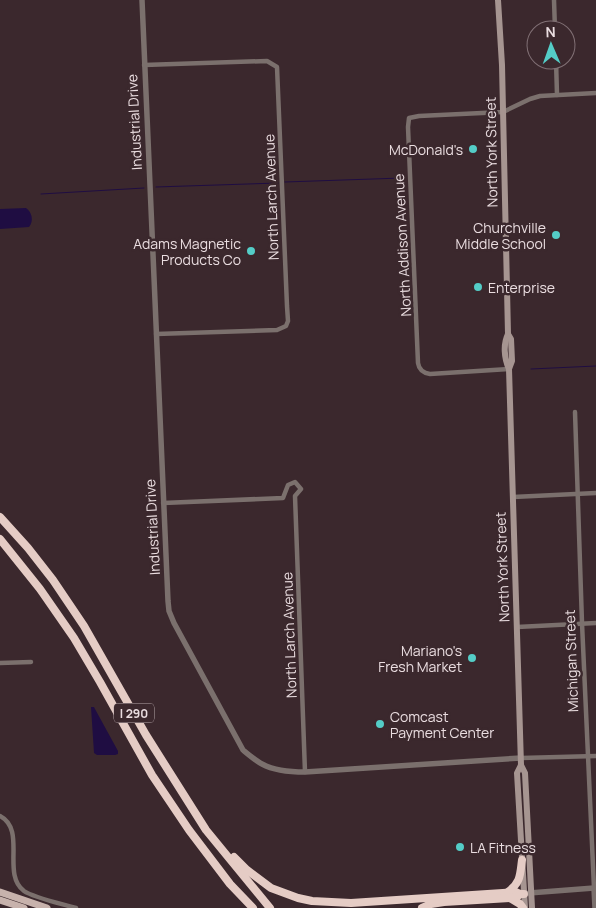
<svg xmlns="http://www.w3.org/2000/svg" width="596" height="908" font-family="Manrope,sans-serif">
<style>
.water{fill:#1f0d42}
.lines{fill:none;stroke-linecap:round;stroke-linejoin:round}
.stream{stroke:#1f0d42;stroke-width:1}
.minor{stroke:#7b706d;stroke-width:4.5}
.tertiary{stroke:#7b706d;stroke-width:5.5}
.secondary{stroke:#a69591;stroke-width:6}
.primary{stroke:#c7b2ac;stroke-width:7}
.motorway{stroke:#e5ccc5;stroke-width:8}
.poi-dot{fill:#54cdc7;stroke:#3b282d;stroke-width:2}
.labels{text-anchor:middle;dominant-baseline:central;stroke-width:5;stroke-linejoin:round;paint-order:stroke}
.shield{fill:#3b282d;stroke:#b6a7aa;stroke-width:1}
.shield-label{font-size:12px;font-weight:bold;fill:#eadde0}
.street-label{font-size:14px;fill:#eadde0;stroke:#3b282d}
.poi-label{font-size:14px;fill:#eadde0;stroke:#3b282d;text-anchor:end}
</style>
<rect width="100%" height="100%" fill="#3b282d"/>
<g class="water">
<path d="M26,208C32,212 34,221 29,227L0,229V209Z"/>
<path d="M91,707H94L95,709L118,751V754L115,755H97L94,753Z"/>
</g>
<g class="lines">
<g class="stream">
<path d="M285,182L402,178"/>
<path d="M156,187L278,183"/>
<path d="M41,194L144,188"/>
<path d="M531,369L596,366"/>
</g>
<g class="minor">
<path d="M554,0L555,30"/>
<path d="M556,60L557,95"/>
<path d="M144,65L267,61L277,67L287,306L288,321L286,326L277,330L156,334"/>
<path d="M509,369L430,374C423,373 419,370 418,363L408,127L409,118L419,116L503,112L530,99L540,96L596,93"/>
<path d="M575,412L582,623L594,888H596"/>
<path d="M513,497L596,493"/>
<path d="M163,503L283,498L288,485L295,482L301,489L295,496L305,772"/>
<path d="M517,627L596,623"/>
<path d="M0,663L31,662"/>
<path d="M521,758L596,756"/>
<path d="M0,816C27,830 1,874 24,891C34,898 63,904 76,908"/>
</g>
<g class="tertiary">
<path d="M142,0L168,601L169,611L174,623L243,750C249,755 256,761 262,764C275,771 290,772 305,772L521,758"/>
<path d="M529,893L594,888L595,908"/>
</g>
<g class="secondary">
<path d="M498,0L502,65L508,334C503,344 504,358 509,369L521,765L517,773L525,908"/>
<path d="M508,334L511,339L512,361L509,369"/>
<path d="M521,765L525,773L532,908"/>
</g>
<g class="primary">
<path d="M0,892L47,908"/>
<path d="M0,900L24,908"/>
</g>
<g class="motorway">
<path d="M0,517L28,548L53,580L84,626L146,735L206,830L270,908"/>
<path d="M0,539L40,589L74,638L100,682L152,775L189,830L230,884L253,908"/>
<path d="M234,857L247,870L271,888L298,898L312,901L351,903L516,892L520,894H524"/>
<path d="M508,892C521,882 520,875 522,860"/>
<path d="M510,898L520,904L523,908"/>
<path d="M422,908L431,904L444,902L510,898L517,897L520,894"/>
</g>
</g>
<g class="poi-dot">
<circle cx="473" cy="149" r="5"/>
<circle cx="556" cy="235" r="5"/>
<circle cx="251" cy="251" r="5"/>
<circle cx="478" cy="287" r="5"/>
<circle cx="472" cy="658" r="5"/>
<circle cx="380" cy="724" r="5"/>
<circle cx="460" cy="847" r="5"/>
</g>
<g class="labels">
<rect class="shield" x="114" y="703.5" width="40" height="19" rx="4"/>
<g class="shield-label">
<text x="134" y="713">I 290</text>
</g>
<g class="street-label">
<text transform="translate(134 122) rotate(-93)">Industrial Drive</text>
<text transform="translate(491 152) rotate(-91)">North York Street</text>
<text transform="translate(271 197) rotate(-92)">North Larch Avenue</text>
<text transform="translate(402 245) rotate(-93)">North Addison Avenue</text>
<text transform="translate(152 527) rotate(-93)">Industrial Drive</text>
<text transform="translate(502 567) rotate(-92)">North York Street</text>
<text transform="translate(289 635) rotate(-92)">North Larch Avenue</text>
<text transform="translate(571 661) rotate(-92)">Michigan Street</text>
</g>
<g class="poi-label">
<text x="463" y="149">McDonald's</text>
<text x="546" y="227">Churchville<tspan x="546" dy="16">Middle School</tspan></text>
<text x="241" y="243">Adams Magnetic<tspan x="241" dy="16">Products Co</tspan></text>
<text x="488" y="287" text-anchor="start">Enterprise</text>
<text x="462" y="650">Mariano's<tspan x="462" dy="16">Fresh Market</tspan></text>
<text x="390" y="716" text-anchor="start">Comcast<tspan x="390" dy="16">Payment Center</tspan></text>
<text x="470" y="847" text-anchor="start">LA Fitness</text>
</g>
</g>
<g transform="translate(551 45) rotate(358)"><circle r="24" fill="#3b282d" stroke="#817075"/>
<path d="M0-4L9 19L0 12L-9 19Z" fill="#54cdc7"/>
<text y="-8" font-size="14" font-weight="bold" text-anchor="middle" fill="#eadde0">N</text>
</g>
</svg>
